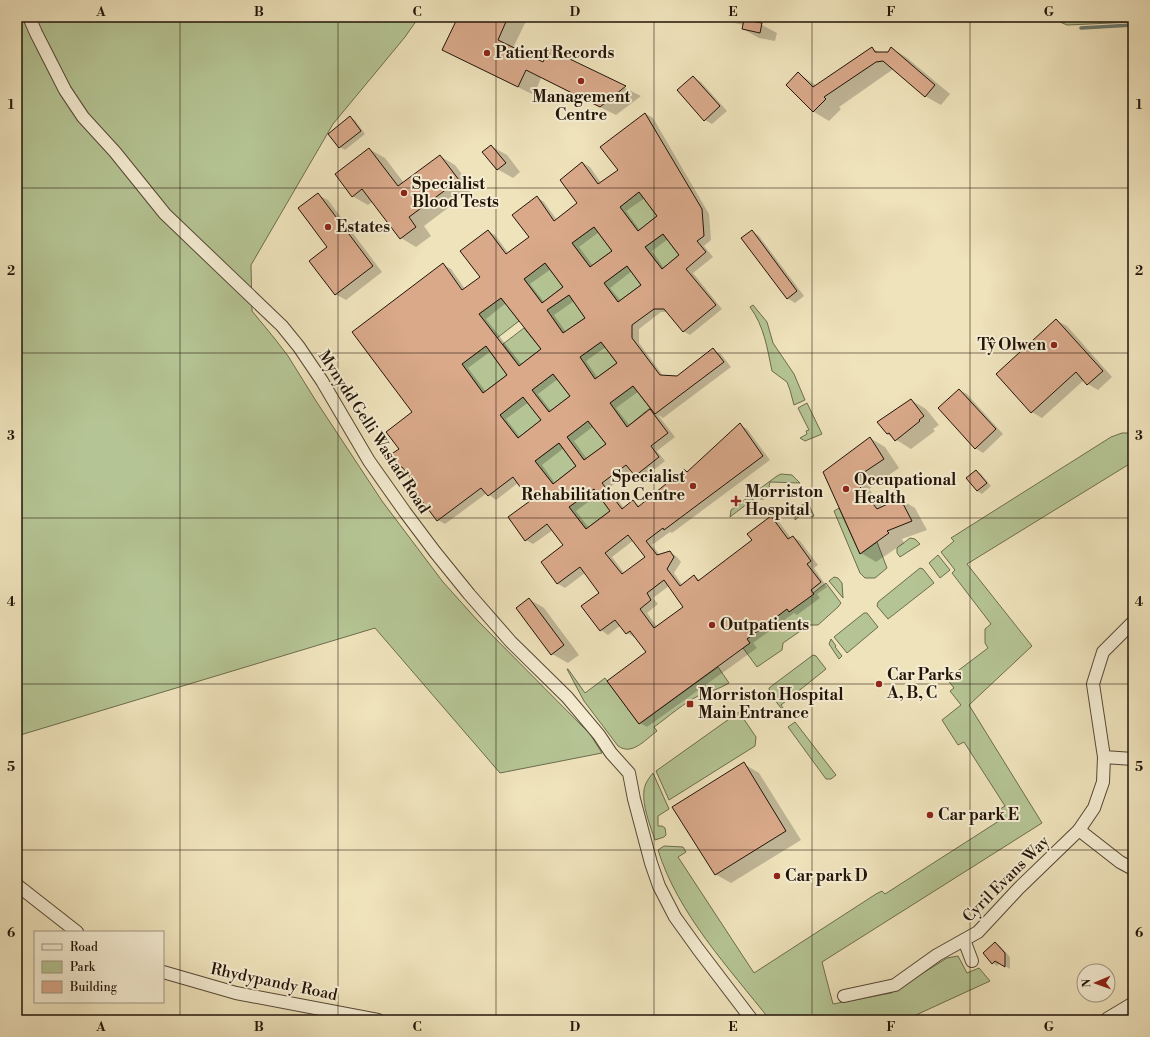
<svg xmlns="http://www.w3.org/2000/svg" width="1150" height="1037" font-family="'Libre Bodoni',serif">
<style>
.green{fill:#b5c494;stroke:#6c6c4e}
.shadow{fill:#0003;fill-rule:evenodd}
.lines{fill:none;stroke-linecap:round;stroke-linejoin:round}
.stream{stroke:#6a7a70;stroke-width:3.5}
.building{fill:#d9a98a;stroke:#221408;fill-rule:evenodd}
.minor-casing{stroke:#554835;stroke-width:14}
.tertiary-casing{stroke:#554835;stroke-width:17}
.minor{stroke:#f5edd3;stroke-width:12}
.tertiary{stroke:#f5edd3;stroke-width:15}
.grid{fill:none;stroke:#221408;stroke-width:1;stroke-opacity:0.55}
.poi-dot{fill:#8f2418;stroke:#f5edd3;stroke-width:1.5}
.labels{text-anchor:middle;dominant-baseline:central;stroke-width:4;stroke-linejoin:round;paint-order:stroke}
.poi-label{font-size:16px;font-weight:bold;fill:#221408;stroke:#f5edd3;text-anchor:start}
.street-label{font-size:16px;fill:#221408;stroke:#f5edd3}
.neatline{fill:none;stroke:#221408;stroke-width:1.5}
.grid-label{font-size:13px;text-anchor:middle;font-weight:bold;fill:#221408}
</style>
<rect width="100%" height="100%" fill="#efe3bc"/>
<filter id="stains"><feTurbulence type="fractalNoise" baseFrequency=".005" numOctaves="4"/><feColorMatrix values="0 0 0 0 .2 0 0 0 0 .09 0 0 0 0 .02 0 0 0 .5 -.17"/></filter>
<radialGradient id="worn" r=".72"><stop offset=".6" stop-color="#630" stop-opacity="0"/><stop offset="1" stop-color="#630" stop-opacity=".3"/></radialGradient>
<g class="green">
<path d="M17,17H419L405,37L333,124L251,265L252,311L275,339L288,356L316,401L382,501L443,582L478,621L590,734L602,753L500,773L375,628L17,736Z"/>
<path d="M1049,17H1133V22L1067,25Z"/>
<path d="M639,192L657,216L638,231L620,207Z"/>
<path d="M594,227L612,251L590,267L572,243Z"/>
<path d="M663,234L679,255L662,269L645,247Z"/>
<path d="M545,263L563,287L542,303L524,279Z"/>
<path d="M627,266L641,285L618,302L604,283Z"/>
<path d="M569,295L585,318L563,333L547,310Z"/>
<path d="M501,298L519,321L497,338L479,314Z"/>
<path d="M753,305L767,322L773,343L794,374L805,400L794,405L790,390L787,382L772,371C767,347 764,326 750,307Z"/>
<path d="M524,328L541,349L519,366L503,344Z"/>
<path d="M601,342L617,363L595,379L580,357Z"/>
<path d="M486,346L507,375L483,393L462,364Z"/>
<path d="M553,374L570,396L549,412L532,390Z"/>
<path d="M633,386L650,408L627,427L610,403Z"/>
<path d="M523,397L541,420L518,438L500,415Z"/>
<path d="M807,403L822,434L805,441L800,438L807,434L806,431L809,430L798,408Z"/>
<path d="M588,421L606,444L584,460L567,437Z"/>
<path d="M1122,433H1133V460L1131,463L967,564L1032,646L969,705L1042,823L822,962L833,1004L891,993L947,958L958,956L967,973L979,968L990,981L905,1020H770C729,968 678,914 658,850L664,846L683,847L686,852L678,857L754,973L876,894L882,891L885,894L1002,819L997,811L1005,806L964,742L958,745L942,720L961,705L950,691L954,688L947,679L988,648L985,643V629L991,624L952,573L955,570L941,552L954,541L951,538L1111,437Z"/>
<path d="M559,443L576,466L553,484L535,461Z"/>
<path d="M781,474L792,475L800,483L770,482C768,491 769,504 756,497L730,517L731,510L777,476Z"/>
<path d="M594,489L610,511L586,529L569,507Z"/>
<path d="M808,503L814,516L811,517L806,511L795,520C795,511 799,504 808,503Z"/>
<path d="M839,508L860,554L877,542L887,568L875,578H865L860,573L834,511Z"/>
<path d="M910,538L915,539L920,544L900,557L897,553V548Z"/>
<path d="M938,555L950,570L940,578L929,563Z"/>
<path d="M920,568L923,569L934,583L888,619L877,606L878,602Z"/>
<path d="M834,577L838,578L842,583L843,598L829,581Z"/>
<path d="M826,583L841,603L838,607L818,625H809L783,643L782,650L757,667L743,648L750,643L747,639L787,609L790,611Z"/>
<path d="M864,613H867L878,627L847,653L834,637Z"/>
<path d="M831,639L836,646L835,647L842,656L839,659L829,644Z"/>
<path d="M813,655L816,656L826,669L781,705L786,712L785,713L770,694L769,688Z"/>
<path d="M718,667L729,683C719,689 711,691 700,695C685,702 668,717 654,727L657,731C645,740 632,756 618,746L584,701L567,669H568L585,693L605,678L639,724Z"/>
<path d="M739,712L756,737L755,746L669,800L656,771Z"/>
<path d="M795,722L836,775L831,779H826L788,727Z"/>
<path d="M653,773L669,809L658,816V826H662L665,828L666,835L664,837L655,840C650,825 642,806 644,790C645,783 649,778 653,773Z"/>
</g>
<g class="shadow">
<path d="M459,17H528L513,48L543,63L549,50L641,96L616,115L541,78L534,95L458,58L443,50Z"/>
<path d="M715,17H762L760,24L777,33L775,41L759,38L743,29L744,25L721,20Z"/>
<path d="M872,48L880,53H889L891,48L906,57L950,94L941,105L925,96L895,70H892L839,107L841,109L829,121L814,112L787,85L798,73L817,86Z"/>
<path d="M693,77L701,82L727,111L712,124L705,120Z"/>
<path d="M646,114L653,118L709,214L711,240L704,246L713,257L693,273L722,309L690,335L683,331L668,312H661L639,329V343L664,377H677L713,350L721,354L731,367L663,418L658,415L675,437L657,451L665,461L642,479L635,475L632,470L609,488L624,508L633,501L640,506L685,470L688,473L740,425L747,429L770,460L672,533L670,532L652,545L660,555L670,552L677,557L681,562L674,573L682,585L694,576L700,580L753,540L771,518L779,522L791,538L793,537L800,541L818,565L814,568L827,587L817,594L820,598L797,615L794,613L753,643L757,648L647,727L640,723L647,652L636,636L634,637L627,633L621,625L608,635L601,630L583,606L600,593L585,573L565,588L558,584L542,562L564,545L553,530L533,544L526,540L532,501L518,483L496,500L487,493L445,524L438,520L406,470L393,463L400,449L413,412L444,265L451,269L465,289L481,277L488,231L495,235L509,254L530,238L537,197L544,202L557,220L578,204L583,163L590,167L601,183L620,170ZM645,198L659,216L640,230L626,211ZM599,232L613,251L593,266L579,247ZM668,239L681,255L664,268L652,251ZM551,269L565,288L545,303L530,284ZM632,271L642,285L621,301L610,288ZM574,301L586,318L566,332L554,315ZM506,303L543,350L522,365L486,319ZM606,347L618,364L598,378L586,361ZM491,351L509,375L486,392L468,368ZM558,379L572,397L552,412L538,394ZM639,391L655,413L650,410L630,426L616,408ZM529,402L543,420L520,437L506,419ZM594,426L607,444L587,459L574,441ZM564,448L578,466L555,483L542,465ZM599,494L612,511L589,528L576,511ZM634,540L646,557L624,573L612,557ZM669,586L685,607L657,627L647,613L658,604L653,598Z"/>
<path d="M350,118L355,120L365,134L345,150L340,147L329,134Z"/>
<path d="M491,146L507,155L520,172L513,178L497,169Z"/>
<path d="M369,149L385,158L404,183L440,156L455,165L473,189L424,226L431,236L416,247L401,238L373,201L368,205L352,196Z"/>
<path d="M318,195L328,200L382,272L346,300L335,294L329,247Z"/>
<path d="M752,231L759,236L804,296L795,303L787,298Z"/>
<path d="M1056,320L1067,326L1112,377L1098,390L1088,384L1084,380L1042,418L1032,412Z"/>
<path d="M959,390L967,394L1003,434L983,453L975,448Z"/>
<path d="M911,400L926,409L939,425L933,429L935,431L911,449L887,434Z"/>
<path d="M870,438L885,447L899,468L869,489L883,507L900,499L915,508L927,530L902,539L904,543L876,562L861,553L824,472Z"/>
<path d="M976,471L981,474L991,486L982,494L977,491Z"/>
<path d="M529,599L544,608L579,655L568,663L552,654L517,608Z"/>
<path d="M744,764L759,773L801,840L731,883L715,874Z"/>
<path d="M995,943L1000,946L1010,957V969L1000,963L997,966L993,963Z"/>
<path d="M1007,1014L1011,1017L1013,1020H993Z"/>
</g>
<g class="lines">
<path class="stream" d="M1081,28L1133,25"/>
</g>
<g class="building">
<path d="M458,17H508L498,40L543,62L549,49L626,86L600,107L526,70L518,87L442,50Z"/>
<path d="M744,20L762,23L760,33L742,29Z"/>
<path d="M872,47L875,52H888L891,47L935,85L925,97L883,61L876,62L824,97L826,99L813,112L786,85L798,72L813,87Z"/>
<path d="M693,76L720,106L704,121L677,90Z"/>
<path d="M645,113L702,209L704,236L697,241L706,252L686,269L716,305L683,332L664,309H654L632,325V338L660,375L677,376L713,348L724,362L655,414L633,386L610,403L627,427L650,409L668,433L651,446L659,457L635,476L626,465L602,483L622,509L633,500L638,507L684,469L687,472L740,423L763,456L664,530L663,528L646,541L657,555L670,551L674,557L667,569L680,586L694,575L698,581L752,540L747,534L771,516L788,539L793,536L811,561L807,564L821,582L811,590L814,594L789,612L787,609L747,639L750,643L639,724L607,681L646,652L630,631L626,634L615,620L600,631L581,606L599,593L580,567L557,584L541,562L563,545L547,524L525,541L508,517L530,501L513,477L488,496L481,488L437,521L410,485V477L402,467L396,466L392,464L390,460V455L399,449L386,432L412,412L352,332L443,263L462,290L480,277L460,251L488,230L506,254L529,237L512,215L537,196L554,221L577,203L560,180L582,162L598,184L618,170L600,147ZM639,192L657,216L638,231L620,207ZM594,227L612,251L590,267L572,243ZM663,234L679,255L662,269L645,247ZM545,263L563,287L542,303L524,279ZM627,266L641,285L618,302L604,283ZM569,295L585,318L563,333L547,310ZM501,298L541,349L519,366L479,314ZM601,342L617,363L595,379L580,357ZM486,346L507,375L483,393L462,364ZM553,374L570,396L549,412L532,390ZM523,397L541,420L518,438L500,415ZM588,421L606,444L584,460L567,437ZM559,443L576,466L553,484L535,461ZM594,489L610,511L586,529L569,507ZM628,535L645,557L622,574L605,553ZM664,580L683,607L654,628L640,609L651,600L647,593Z"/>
<path d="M350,116L361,131L339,148L328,134Z"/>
<path d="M491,145L506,163L497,170L482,152Z"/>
<path d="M369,148L398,186L440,155L459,180L409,217L416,227L400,239L362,189L352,197L335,174Z"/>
<path d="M318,193L373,266L335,295L309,261L327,247L298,208Z"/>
<path d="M752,230L797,291L787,299L741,238Z"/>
<path d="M1056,319L1103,371L1087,385L1076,372L1031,413L996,374Z"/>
<path d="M959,389L996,429L975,449L938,408Z"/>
<path d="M911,399L924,416L919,420L920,421L895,441L889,433L887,434L877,422Z"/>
<path d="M870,437L884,459L854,479L877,509L900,498L912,521L887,531L889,533L860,554L823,472Z"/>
<path d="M976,470L987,483L977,491L966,478Z"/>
<path d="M529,598L564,645L551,655L516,608Z"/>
<path d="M744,762L786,831L715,875L672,807Z"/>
<path d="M995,942L1005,953V967L995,961L992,964L983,953Z"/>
</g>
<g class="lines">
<defs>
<g id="minor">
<path d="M29,17L36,33L65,90L83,117L115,152L165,214L282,326L299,347L322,381L369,461L405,512L435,552L469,594L511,642L567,697L599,735L611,753L629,773L634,799L651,863L659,886L675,917L698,949L752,1020"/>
<path d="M1133,622L1103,652L1093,684L1104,757L1133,759"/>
<path d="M1079,830L1120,862L1133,869"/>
<path d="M17,885L77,932"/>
<path d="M964,940L972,961"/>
<path d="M163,972L236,993L378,1020"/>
<path d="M844,996L895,985L937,955L978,932L1018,889L1079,830L1094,808L1103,782L1104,757"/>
</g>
<path id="tertiary" d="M1108,1020L1133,1005"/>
</defs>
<use href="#minor" class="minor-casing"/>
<use href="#tertiary" class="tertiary-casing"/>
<use href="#minor" class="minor"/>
<use href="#tertiary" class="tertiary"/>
</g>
<path class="grid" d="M180,17V1020M338,17V1020M496,17V1020M654,17V1020M812,17V1020M970,17V1020M17,188H1133M17,353H1133M17,518H1133M17,684H1133M17,850H1133"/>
<g class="poi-dot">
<circle cx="487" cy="53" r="4"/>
<circle cx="581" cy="81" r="4"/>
<circle cx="404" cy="193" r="4"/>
<circle cx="328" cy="227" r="4"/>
<circle cx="1054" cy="345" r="4"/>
<circle cx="693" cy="486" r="4"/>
<circle cx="846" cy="489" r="4"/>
<path d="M734 495h4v4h4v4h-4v4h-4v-4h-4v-4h4z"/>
<circle cx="712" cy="625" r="4"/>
<circle cx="879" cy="684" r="4"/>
<rect x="686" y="700" width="8" height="8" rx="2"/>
<circle cx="930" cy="815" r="4"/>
<circle cx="777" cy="876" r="4"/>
</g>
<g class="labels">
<g class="poi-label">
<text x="495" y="53">Patient Records</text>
<text x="581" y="97" text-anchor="middle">Management<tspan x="581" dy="18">Centre</tspan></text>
<text x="412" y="184">Specialist<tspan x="412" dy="18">Blood Tests</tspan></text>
<text x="336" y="227">Estates</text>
<text x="1046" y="345" text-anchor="end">Tŷ Olwen</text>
<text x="685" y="477" text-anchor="end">Specialist<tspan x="685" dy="18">Rehabilitation Centre</tspan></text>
<text x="854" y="480">Occupational<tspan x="854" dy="18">Health</tspan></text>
<text x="745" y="492">Morriston<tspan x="745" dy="18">Hospital</tspan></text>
<text x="720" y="625">Outpatients</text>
<text x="887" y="675">Car Parks<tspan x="887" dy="18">A, B, C</tspan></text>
<text x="698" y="695">Morriston Hospital<tspan x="698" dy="18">Main Entrance</tspan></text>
<text x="938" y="815">Car park E</text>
<text x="785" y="876">Car park D</text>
</g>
<g class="street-label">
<text transform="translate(374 432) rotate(57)">Mynydd Gelli Wastad Road</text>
<text transform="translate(1006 879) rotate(-45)">Cyril Evans Way</text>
<text transform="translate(274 982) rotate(12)">Rhydypandy Road</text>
</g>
</g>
<rect width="1150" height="1037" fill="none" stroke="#efe3bc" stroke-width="44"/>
<rect x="34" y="931" width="130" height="72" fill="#f5edd3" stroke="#a19682"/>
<rect x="42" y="944" width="20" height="6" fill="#f5edd3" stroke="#a19682"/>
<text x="70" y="951" font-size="12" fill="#221408">Road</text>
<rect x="42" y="961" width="20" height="12" fill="#b5c494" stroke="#a19682"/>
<text x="70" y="971" font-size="12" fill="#221408">Park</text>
<rect x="42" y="981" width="20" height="12" fill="#d9a98a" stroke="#a19682"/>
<text x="70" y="991" font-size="12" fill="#221408">Building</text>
<g transform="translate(1096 983) rotate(268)"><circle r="19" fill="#f5edd3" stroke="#a19682"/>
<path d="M0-3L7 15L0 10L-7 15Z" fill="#8f2418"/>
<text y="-6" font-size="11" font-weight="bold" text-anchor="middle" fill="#221408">N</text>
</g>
<rect x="22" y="22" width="1106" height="993" class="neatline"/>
<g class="grid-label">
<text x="101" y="16">A</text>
<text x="259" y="16">B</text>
<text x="417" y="16">C</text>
<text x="575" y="16">D</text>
<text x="733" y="16">E</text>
<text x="891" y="16">F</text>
<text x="1049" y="16">G</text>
<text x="11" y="109">1</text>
<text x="1139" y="109">1</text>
<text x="11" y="275">2</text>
<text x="1139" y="275">2</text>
<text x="11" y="440">3</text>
<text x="1139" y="440">3</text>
<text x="11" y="606">4</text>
<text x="1139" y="606">4</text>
<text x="11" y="771">5</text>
<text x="1139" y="771">5</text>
<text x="11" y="937">6</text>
<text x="1139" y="937">6</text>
<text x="101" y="1031">A</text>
<text x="259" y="1031">B</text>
<text x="417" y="1031">C</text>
<text x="575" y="1031">D</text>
<text x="733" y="1031">E</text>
<text x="891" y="1031">F</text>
<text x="1049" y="1031">G</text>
</g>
<rect width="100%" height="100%" filter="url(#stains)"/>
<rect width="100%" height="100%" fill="url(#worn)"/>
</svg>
